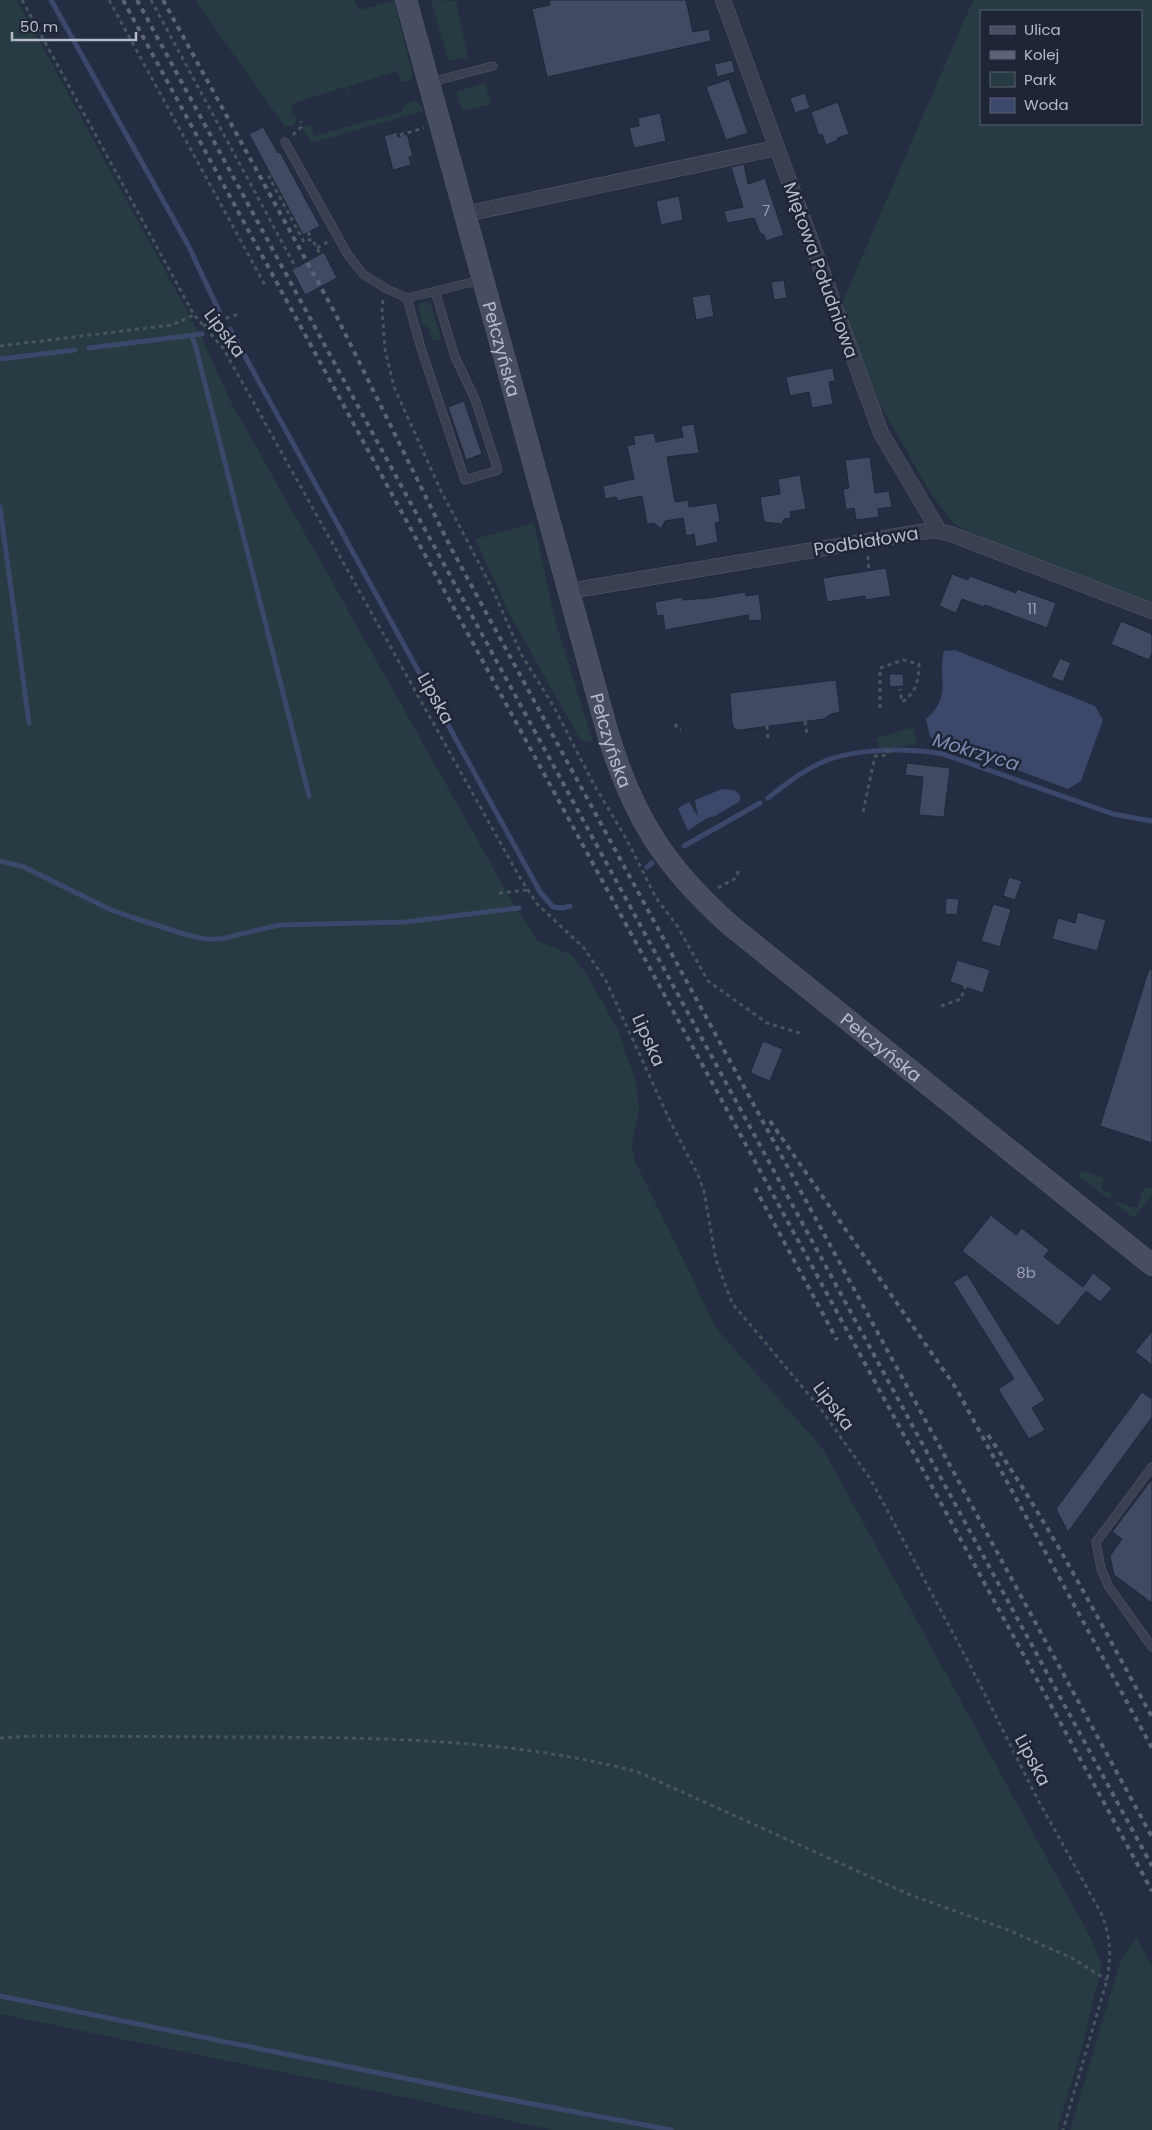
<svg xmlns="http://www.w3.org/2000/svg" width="1152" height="2130" font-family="Poppins,sans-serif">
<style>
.green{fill:#273b42;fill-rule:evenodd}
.water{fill:#3b486b}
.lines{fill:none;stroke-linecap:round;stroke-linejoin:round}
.stream{stroke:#3b486b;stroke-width:5}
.building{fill:#414a62;stroke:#202738}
.lane-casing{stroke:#545b6b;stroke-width:9}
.street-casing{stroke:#545b6b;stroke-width:16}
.secondary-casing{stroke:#545b6b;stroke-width:22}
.path{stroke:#43575c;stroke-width:3;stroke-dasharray:4 4;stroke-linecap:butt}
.lane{stroke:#3a4051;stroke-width:8}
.street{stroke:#3a4051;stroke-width:15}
.secondary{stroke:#474e64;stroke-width:21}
.rail{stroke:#5c6378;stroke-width:4;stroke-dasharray:5 5;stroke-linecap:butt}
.labels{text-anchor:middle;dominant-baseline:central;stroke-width:5;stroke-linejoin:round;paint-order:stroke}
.number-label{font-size:15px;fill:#999fb1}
.street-label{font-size:18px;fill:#b6bbcb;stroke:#1e2536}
.water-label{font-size:19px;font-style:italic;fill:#7d8db3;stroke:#1e2536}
</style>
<rect width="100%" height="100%" fill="#252d42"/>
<g class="green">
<path d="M0,0H17L204,342L232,404L509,896L538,941L570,954L586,973L618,1030L637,1085L639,1110L632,1144L634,1159L717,1329L823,1449L1088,1933L1102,1964L1081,2052L1057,2130H552L408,2098L0,2014Z"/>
<path d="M195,0H355L359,10L394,1L413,76L410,80L401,82L397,71L347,87L349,98L345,87L291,104L293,111L291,112L297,119L293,126L285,127Z"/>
<path d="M431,0L456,1L468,58L448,60Z"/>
<path d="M973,0H1152V605L1027,557L955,525L931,494L878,401L842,303ZM981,11H1141V124H981Z"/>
<path d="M485,83L491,104L462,111L457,93L459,91Z"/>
<path d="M413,101L419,102L423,111L311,143L302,127L311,125L314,136L403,111L402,107Z"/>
<path d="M426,302L431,304L441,339L433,341L428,327L423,326L418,308L420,303Z"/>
<path d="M534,523L555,620L593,742L581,741L510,615L475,539Z"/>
<path d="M914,727L917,744L894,748H879L876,738Z"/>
<path d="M1081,1171L1104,1178L1101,1190L1112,1193L1110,1200L1137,1208L1144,1187L1152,1189V1195L1134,1218L1079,1176Z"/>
<path d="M1137,1937L1152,1966V2130H1070L1121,1959Z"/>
</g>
<g class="water">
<path d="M955,650L1095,706L1103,720L1081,781L1068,789L930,737L926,719C953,696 937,677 944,651Z"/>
<path d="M722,789L734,790L740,795V801L715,816L707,818L689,830L687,829L678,808L689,802L698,817L695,800Z"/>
</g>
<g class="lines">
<g class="stream">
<path d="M51,0L188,245L220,313"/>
<path d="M230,329L540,892L553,907L563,908L570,906"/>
<path d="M192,336L196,348L309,796"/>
<path d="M89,348L202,334"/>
<path d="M0,359L75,350"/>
<path d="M0,507L29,723"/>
<path d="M768,798C786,784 803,770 825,761C858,748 909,748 943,754L1113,814L1152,821"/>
<path d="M684,846L760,803"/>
<path d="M0,861L24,867L109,909L131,917L187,935L206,939H221L279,925L405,922L519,908"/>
<path d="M647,867L652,863"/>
<path d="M0,1996L517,2101L671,2130"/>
</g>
</g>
<g class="building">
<path d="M549,0H686L693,32L709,29L711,41L547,77L532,9L550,5Z"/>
<path d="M732,60L735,72L717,77L714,64Z"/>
<path d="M729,79L748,133L726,140L706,87Z"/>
<path d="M805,93L810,108L795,113L790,98Z"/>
<path d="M838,102L849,134L837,138L838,140L826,145L822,134L819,136L811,112Z"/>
<path d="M660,113L666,141L634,148L629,128L639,126L638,118Z"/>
<path d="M263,127L278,153L280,152L320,226L303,235L249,134Z"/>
<path d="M397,132L398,137L407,134L413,156L409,157L411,165L393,170L384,136Z"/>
<path d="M744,164L748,184L765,178L784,235L766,241L764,235L760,233L754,218L727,223L724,211L743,207L731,167Z"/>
<path d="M679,196L683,220L661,225L656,201Z"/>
<path d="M324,252L337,278L305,295L292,270Z"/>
<path d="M784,280L787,298L774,300L771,282Z"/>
<path d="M710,294L714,316L696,320L692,297Z"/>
<path d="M833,368L835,381L829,382L833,404L812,408L809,392L790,396L786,377Z"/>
<path d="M464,401L482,454L466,460L448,407Z"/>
<path d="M694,424L699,453L667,457L675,502L688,500L689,507L717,503L720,522L715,523L718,542L696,547L694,534L686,536L683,518L665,521L661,529L654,523L647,524L642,496L617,501L616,497L605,499L603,486L634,479L627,446L635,444L633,436L654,433L656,442L683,437L681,426Z"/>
<path d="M870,457L875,493L889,491L892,507L878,509L879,517L856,520L854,508L846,510L843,489L849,488L845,460Z"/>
<path d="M800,475L806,509L790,512L791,518L784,519L782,524L764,522L760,497L780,494L778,479Z"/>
<path d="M886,568L891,596L865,600V596L827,602L823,578Z"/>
<path d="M952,574L968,580L970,576L1016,593L1017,589L1056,603L1047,628L985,605L984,607L962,599L956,613L939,606Z"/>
<path d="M745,592L746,596L759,594L762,620L749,621L748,615L665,630L663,615L657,616L655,602L682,597L683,600L709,598Z"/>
<path d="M1121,621L1152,634V653L1149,660L1111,644Z"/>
<path d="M1060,658L1071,663L1063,682L1051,677Z"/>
<path d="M889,674H903L904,686L890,687Z"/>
<path d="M836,680L840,712L831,714L824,719L740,730H735L732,724L730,693Z"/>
<path d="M907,763L950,768L944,817L919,815L923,777L905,775Z"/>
<path d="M1009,877L1022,881L1015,900L1003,896Z"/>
<path d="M946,898L959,899L957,915L945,914Z"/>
<path d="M993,904L1011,909L1000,947L981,941Z"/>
<path d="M1078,912L1106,920L1097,951L1052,939L1058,918L1075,923Z"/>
<path d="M957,960L990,970L983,993L950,982Z"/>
<path d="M1149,969L1152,970V1143L1100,1126Z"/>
<path d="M763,1041L783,1049L770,1081L750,1073Z"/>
<path d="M991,1215L1016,1235L1022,1228L1049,1250L1044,1257L1083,1287L1093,1273L1112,1288L1100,1302L1086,1291L1058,1326L962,1251Z"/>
<path d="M967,1274L1045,1400L1032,1408L1045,1430L1029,1439L998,1389L1014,1379L953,1282Z"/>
<path d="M1152,1331V1365L1135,1352Z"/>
<path d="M1142,1392L1152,1399V1417L1068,1532L1056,1509Z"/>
<path d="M1152,1479V1603L1114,1575L1110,1556L1122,1539L1112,1532Z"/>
</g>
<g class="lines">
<defs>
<g id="lane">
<path d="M431,82L493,66"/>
<path d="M285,142L348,255L364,275L387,289L407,298L481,280"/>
<path d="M407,298L421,348L465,480L498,470L475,399L455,357L435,291"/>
<path d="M1152,1467L1096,1542L1101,1569L1109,1587L1152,1647"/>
</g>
<g id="street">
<path d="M723,0L881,433L939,531"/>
<path d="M465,214L776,148"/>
<path d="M569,591L933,530L951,534L1152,611"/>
</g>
<g id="secondary">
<path id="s1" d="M406,0L608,734C633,817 665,867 730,925L1152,1265"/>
</g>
</defs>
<use href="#lane" class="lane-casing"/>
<use href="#street" class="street-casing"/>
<use href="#secondary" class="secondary-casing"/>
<g class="path">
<path d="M22,0L194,315L223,348L519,876L537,904L584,948L606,981L670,1121L698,1175L704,1191L716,1260L732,1303L820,1408L871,1480L970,1665L1037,1798L1102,1915C1111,1938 1111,1956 1107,1980L1063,2130"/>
<path d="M109,0L265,285"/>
<path d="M151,0L296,268"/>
<path d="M293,135L301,127V121"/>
<path d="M400,135L424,128"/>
<path d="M271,176L269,177L304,242L312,239L320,254"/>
<path d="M308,232L312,239"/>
<path d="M317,248L329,241"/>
<path d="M383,300L382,308L385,349L394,387L441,491L493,590L521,654L554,707L593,783L627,840L656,898L678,927L708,981L767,1023L803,1034"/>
<path d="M203,326L239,314"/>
<path d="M0,346L172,325L194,315"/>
<path d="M868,556L869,573"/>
<path d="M880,708V668L903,660L919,664C919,680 916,693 902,702L900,689"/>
<path d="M805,721L807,735"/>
<path d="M675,724L678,729L681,730"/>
<path d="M767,726L768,738"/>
<path d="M863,812L875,756L888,755V748"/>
<path d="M718,888L736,878L739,869"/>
<path d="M499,893L528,890"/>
<path d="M941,1006L961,999L967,981"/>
<path d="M0,1738L31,1736C111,1736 190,1737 270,1737C393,1738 518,1740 638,1772L908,1894L1008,1930L1072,1958L1107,1980"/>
</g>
<use href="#lane" class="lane"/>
<use href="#street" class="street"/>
<use href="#secondary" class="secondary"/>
<g class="rail">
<path d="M123,0L1152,1891"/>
<path d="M137,0L1152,1866"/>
<path d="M163,0L335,313L451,548L1152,1837"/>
<path d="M770,1121L956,1388L1152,1748"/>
<path d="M755,1188L837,1340"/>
<path d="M988,1435C1050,1525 1100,1622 1152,1717"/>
</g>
</g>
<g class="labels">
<g class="number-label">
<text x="766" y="210">7</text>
<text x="1032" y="608">11</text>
<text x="1026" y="1272">8b</text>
</g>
<g class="street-label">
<text transform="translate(821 270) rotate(70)">Miętowa Południowa</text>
<text transform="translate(225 333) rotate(53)">Lipska</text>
<text stroke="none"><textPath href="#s1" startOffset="362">Pełczyńska</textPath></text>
<text transform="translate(866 541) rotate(-9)">Podbiałowa</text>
<text transform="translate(436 698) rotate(61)">Lipska</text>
<text stroke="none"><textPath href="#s1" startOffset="768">Pełczyńska</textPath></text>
<text transform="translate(649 1040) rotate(66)">Lipska</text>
<text stroke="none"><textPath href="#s1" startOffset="1186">Pełczyńska</textPath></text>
<text transform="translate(834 1406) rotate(53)">Lipska</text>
<text transform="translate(1033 1760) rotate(62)">Lipska</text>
</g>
<g class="water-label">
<text transform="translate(976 752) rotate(17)">Mokrzyca</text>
</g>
</g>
<rect x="980" y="10" width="162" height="115" fill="#1e2536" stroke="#5b6172"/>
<rect x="990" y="26" width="25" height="8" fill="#474e64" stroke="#5b6172"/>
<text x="1024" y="35" font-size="15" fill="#b6bbcb">Ulica</text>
<rect x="990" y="51" width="25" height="8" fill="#5c6378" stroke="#5b6172"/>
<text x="1024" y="60" font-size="15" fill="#b6bbcb">Kolej</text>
<rect x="990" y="72" width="25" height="15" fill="#273b42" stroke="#5b6172"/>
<text x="1024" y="85" font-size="15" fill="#b6bbcb">Park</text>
<rect x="990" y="98" width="25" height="15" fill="#3b486b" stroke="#5b6172"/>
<text x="1024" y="110" font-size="15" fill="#b6bbcb">Woda</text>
<path d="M12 32v8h124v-8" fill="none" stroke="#b6bbcb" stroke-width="2.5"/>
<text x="20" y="32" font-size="15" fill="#b6bbcb" stroke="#1e2536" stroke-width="4" paint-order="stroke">50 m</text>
</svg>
